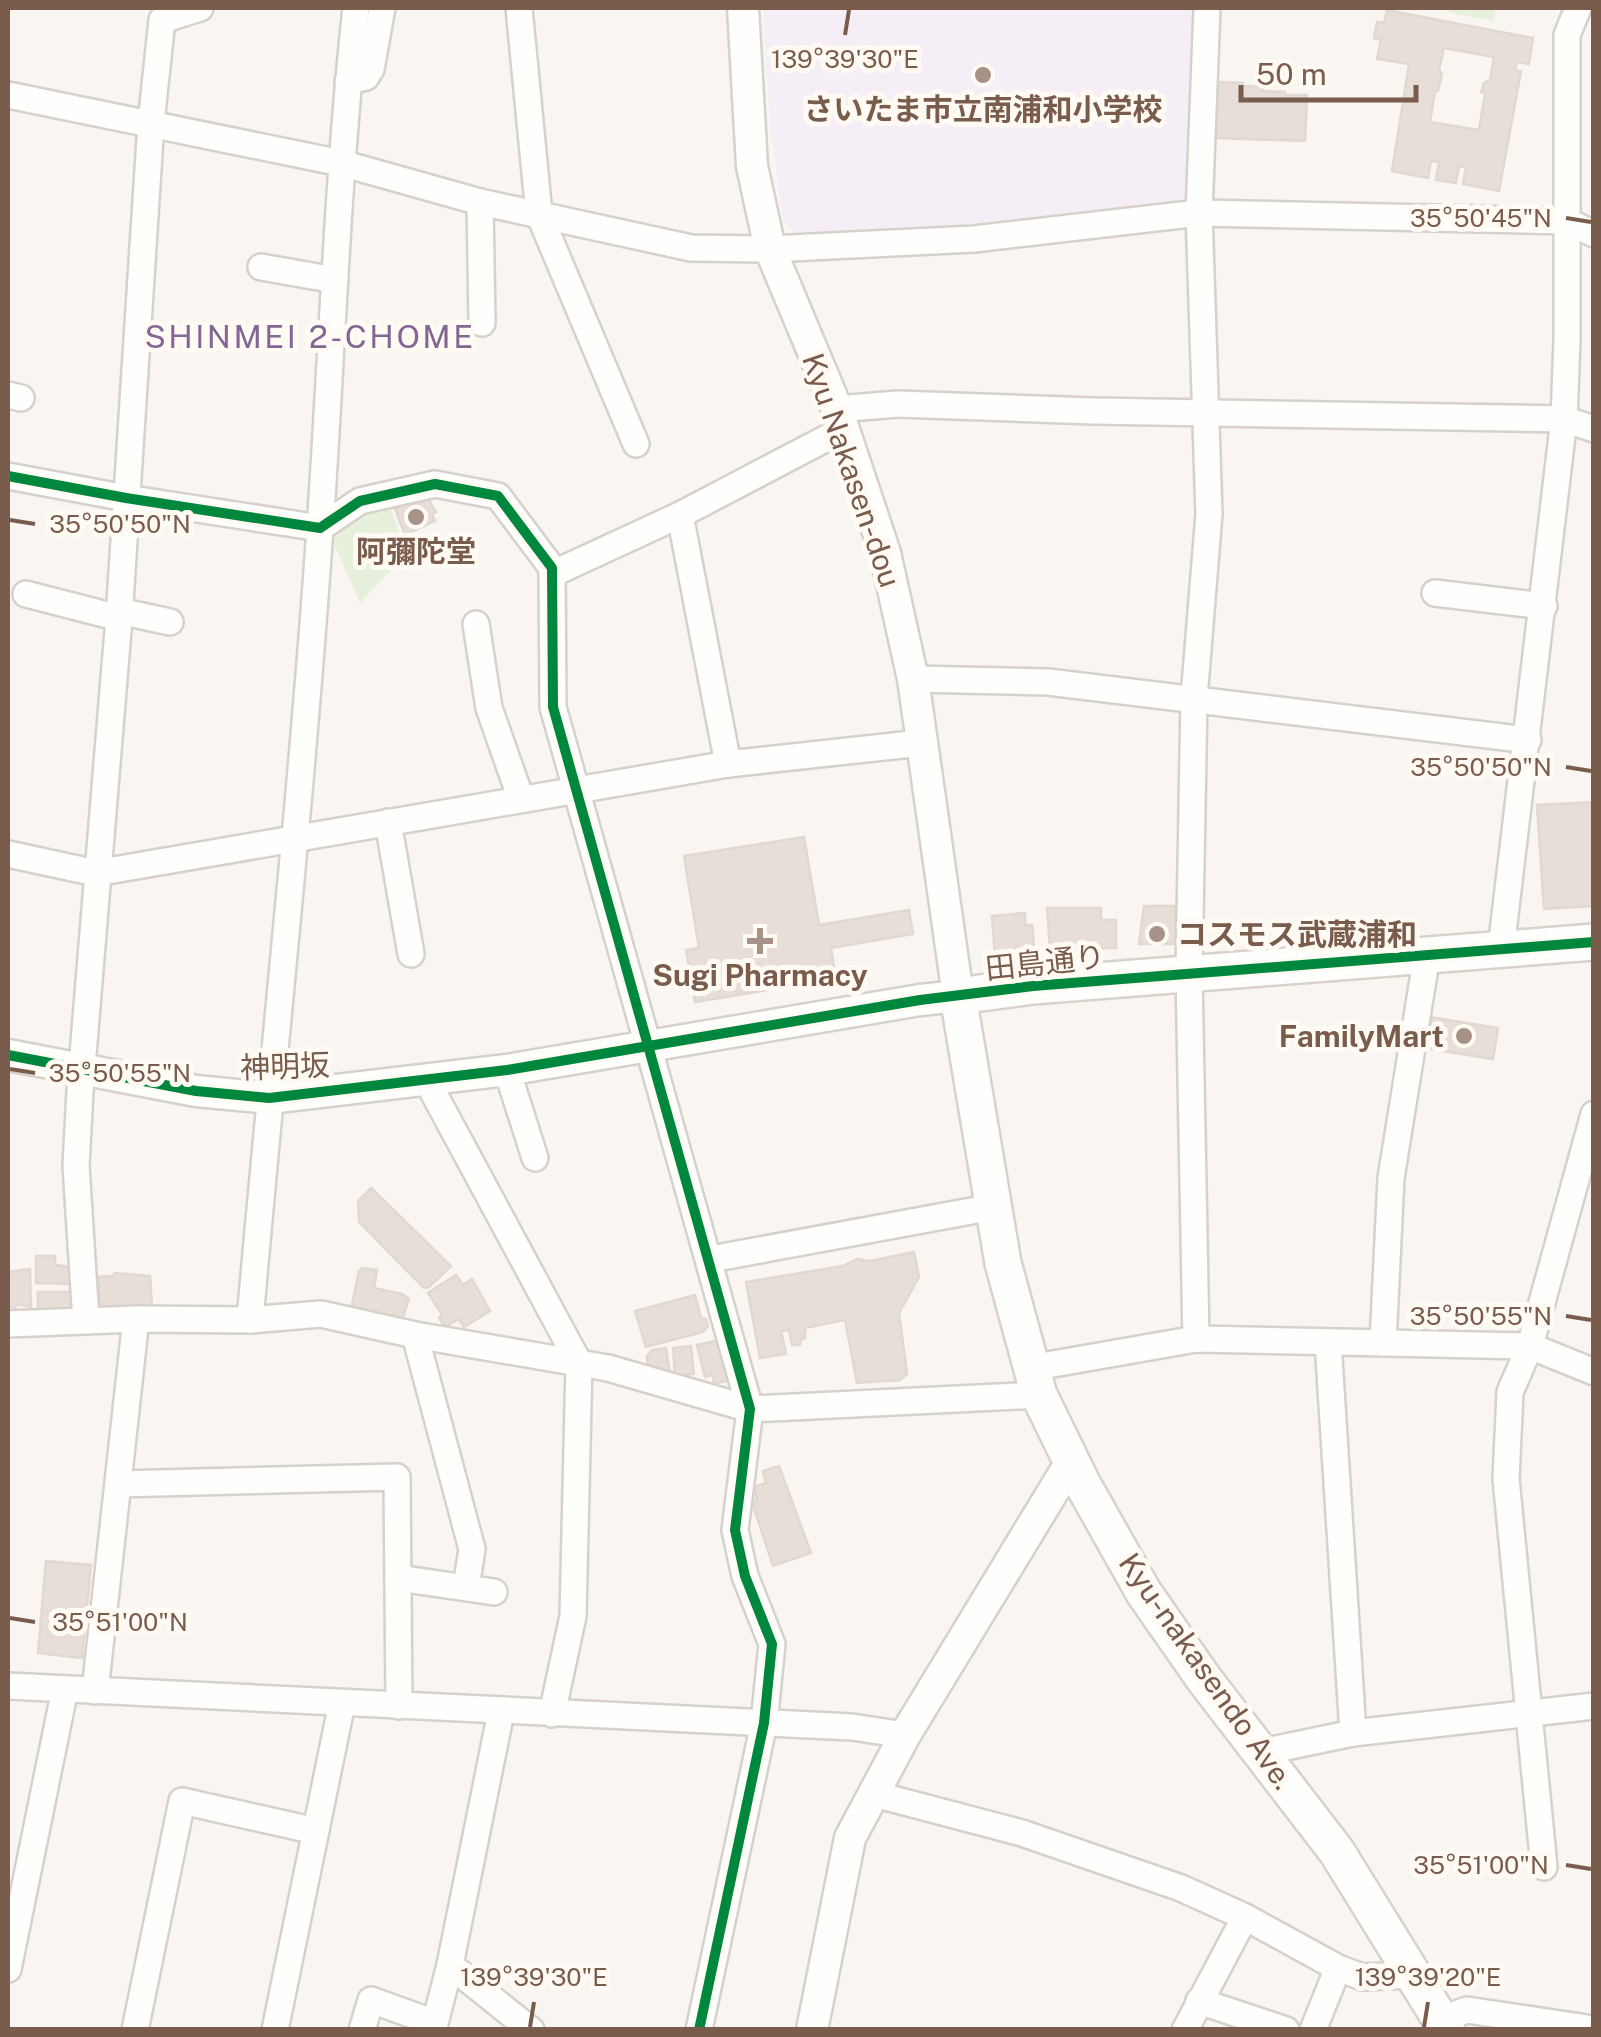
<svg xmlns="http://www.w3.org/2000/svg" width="1601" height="2037" font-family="'Public Sans','Noto Sans JP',sans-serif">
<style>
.education{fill:#f6eef6}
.green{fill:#e7f0db}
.building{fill:#e6ded7;stroke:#e2d8d2;stroke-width:2.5;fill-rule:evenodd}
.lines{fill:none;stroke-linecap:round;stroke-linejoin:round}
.minor-casing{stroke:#d7d1cb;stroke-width:30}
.tertiary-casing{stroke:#d7d1cb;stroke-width:35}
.secondary-casing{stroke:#d9d2cb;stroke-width:40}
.minor{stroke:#fefefd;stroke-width:25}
.tertiary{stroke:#fefefd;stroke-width:30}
.secondary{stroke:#fefefd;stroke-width:35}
.cycleway-casing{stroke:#fffaf3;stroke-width:16}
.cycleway{stroke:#00873e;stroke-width:10}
.ticks{fill:none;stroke:#7a5c4d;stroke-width:4}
.poi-dot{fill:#a69286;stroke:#fffaf3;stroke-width:4}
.labels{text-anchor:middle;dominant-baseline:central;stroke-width:10;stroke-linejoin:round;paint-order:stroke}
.poi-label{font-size:30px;font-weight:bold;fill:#7a5c4d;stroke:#fffaf3}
.street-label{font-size:30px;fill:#7a5c4d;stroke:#fffaf3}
.neighbourhood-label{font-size:32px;letter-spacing:2.5px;fill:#846695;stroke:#fffaf3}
.ticks-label{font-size:25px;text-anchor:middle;fill:#7a5c4d;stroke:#fffaf3;stroke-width:10;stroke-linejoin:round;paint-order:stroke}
</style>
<rect width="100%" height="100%" fill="#f9f5f0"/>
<path class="education" d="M763,8H1205L1190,196L1182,207L1001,225L797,235L783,221L770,124Z"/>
<g class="green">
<path d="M1442,8H1496L1494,21L1452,13Z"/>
<path d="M388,502L407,553L360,603L332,539L368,508Z"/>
</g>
<g class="building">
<path d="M1387,10L1533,38L1529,64L1517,62L1515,70L1521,71L1499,191L1463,184L1466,167L1459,166L1456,183L1436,180L1439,162L1431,161L1428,178L1392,171L1409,64L1377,59L1381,40L1374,38L1377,22L1384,23ZM1444,48L1494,57L1490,80L1484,83L1481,92L1485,94L1479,130L1430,122L1435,91H1438L1442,74L1439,70Z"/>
<path d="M1218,82L1243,83V86L1263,87V91L1285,92V95H1307L1305,141L1216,138Z"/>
<path d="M426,495L436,512L432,514L435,521L405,535L394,506Z"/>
<path d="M1594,802V906L1544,909L1537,805Z"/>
<path d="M804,837L819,925L909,910L913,934L831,948L836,979L695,1002L686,950L699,948L684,856Z"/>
<path d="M1144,906H1175L1176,944H1139Z"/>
<path d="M1047,908H1101V920H1116V948L1050,949Z"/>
<path d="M1025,913V925H1032L1034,946H1027L1028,955L995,957L992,916Z"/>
<path d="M1429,1017L1498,1028L1493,1059L1424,1048Z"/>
<path d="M371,1188L451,1266L429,1287L424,1288L359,1222L358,1201Z"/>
<path d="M914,1252L919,1277L899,1313L907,1374L900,1380L857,1383L845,1320L805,1328V1338L801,1339L800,1345H792L789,1330L781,1331L786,1354L760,1358L746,1282L843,1266L857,1259L870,1261Z"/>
<path d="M36,1256H55V1265L74,1267L72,1284L36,1283Z"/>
<path d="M362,1268L377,1270L374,1288L402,1294L409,1299L402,1320L351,1309L359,1271Z"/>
<path d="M30,1269L31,1307L16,1304L15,1311H8V1272Z"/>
<path d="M115,1273L150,1276L152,1308L100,1310L98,1277L112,1276Z"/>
<path d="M456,1275L463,1285L472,1279L490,1311L464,1327L459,1319L445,1327L439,1318L442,1315L428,1293Z"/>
<rect x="38" y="1292" width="35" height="22"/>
<path d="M695,1295L701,1318L706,1319L708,1326L703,1332L646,1347L635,1311Z"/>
<path d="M721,1340L733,1379L714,1384L713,1375L705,1377L697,1345Z"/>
<path d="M691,1346L694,1374L675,1376L673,1348Z"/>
<path d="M666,1348L670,1375L648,1370L647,1356L652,1350Z"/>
<path d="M779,1466L811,1553L773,1566L752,1502L757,1500L754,1487L766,1483L763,1471Z"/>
<path d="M46,1561L91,1565L82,1658L38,1653Z"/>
</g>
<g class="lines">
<defs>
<g id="minor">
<path d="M519,8L539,214L636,444"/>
<path d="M348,81L366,77L371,69L382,8"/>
<path d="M8,95L341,163L480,202L691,248L770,249L974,239L1199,213L1567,221L1594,234"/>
<path d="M480,202L482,323"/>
<path d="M261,267L335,280"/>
<path d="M8,395L21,398"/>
<path d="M837,409L898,404L1093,411L1564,419L1594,429"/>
<path d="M8,476L126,498L320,528L360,501L435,484L498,496L552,568L553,707L750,1409L735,1530L745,1576L772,1644L764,1723L699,2030"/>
<path d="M680,515L728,764"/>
<path d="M552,574L680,515L844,429"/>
<path d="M1435,593L1544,606"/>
<path d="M26,594L119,618"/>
<path d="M119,611L170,622"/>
<path d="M476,624L489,708L521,799"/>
<path d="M913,679L1048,682L1528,740"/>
<path d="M388,822L411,954"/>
<path d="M8,854L96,873L728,764L921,743"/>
<path d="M1501,949L1564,419L1567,340V35L1578,8"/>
<path d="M507,1070L535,1158"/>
<path d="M426,1079L579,1363L573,1616L552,1714"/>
<path d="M711,1259L993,1207"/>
<path d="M250,1320C273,1056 302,793 320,528C332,355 337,181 356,8"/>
<path d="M86,1321L76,1166L80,1091L119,618L151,123L162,20L200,8"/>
<path d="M8,1324L136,1319L250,1320L321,1314L415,1335L608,1368L750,1409L1039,1395"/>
<path d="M415,1335L472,1549L466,1587"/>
<path d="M1196,1339L1189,974L1194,698L1209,514L1199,213L1207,8"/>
<path d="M1328,1342L1353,1733"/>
<path d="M1383,1343L1391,1178L1427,955"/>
<path d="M1030,1368L1196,1339L1530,1346L1594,1372"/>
<path d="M118,1484L397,1477L399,1706"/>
<path d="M398,1578L494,1592"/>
<path d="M8,1686L852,1727L905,1735"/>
<path d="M95,1691L136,1319"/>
<path d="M501,1712L450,1965L531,2030"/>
<path d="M1262,1752L1353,1733L1594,1706"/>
<path d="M874,1794L1022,1833L1181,1888L1245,1917L1338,1968L1362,1977L1416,1975"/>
<path d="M1544,1867L1506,1479L1510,1392L1530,1346L1594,1114"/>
<path d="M8,1969L65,1689"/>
<path d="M1199,2001L1286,2030"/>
<path d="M1442,2019L1467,2010L1594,2029"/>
<path d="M135,2030L182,1801L316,1831"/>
<path d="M275,2030L342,1703"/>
<path d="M362,2030L371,2000L435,2023L450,1965"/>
<path d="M1185,2030L1245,1917"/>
<path d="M1313,2030L1338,1968"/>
</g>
<g id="tertiary">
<path d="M8,1055L196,1091L269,1098L507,1070L920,1000L958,996L913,679L885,553L837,409L770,249L752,166L743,8"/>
<path d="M812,2030L850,1838L905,1735L1071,1462"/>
</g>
<path id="secondary" d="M1447,2030L1337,1852L1204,1679L1144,1593L1082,1483L1039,1395L1003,1263L958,996L1033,986L1594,942"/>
</defs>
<use href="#minor" class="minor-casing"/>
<use href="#tertiary" class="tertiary-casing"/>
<use href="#secondary" class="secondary-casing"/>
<use href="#minor" class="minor"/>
<use href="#tertiary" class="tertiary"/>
<use href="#secondary" class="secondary"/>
<defs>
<g id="cycleway">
<path d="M8,476L126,498L320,528L360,501L435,484L498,496L552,568L553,707L750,1409L735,1530L745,1576L772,1644L764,1723L699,2030"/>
<path d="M8,1055L196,1091L269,1098L507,1070L920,1000L1033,986L1594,942"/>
</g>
</defs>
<use href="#cycleway" class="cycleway-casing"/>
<use href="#cycleway" class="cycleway"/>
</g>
<path class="ticks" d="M845,35L849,10M1566,218L1591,222M10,520L35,524M1566,767L1591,771M10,1069L35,1073M1566,1316L1591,1320M10,1618L35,1622M1566,1865L1591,1869M530,2027L534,2002M1424,2027L1428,2002"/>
<g class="poi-dot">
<circle cx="983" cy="75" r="10"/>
<circle cx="416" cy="517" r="10"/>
<circle cx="1157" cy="934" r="10"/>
<path d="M755 926h10v10h10v10h-10v10h-10v-10h-10v-10h10z"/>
<circle cx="1464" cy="1036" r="10"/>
</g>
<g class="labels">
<g class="poi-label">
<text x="983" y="109">さいたま市立南浦和小学校</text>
<text x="416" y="551">阿彌陀堂</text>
<text x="1177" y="934" text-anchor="start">コスモス武蔵浦和</text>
<text x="760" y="975">Sugi Pharmacy</text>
<text x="1444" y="1036" text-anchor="end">FamilyMart</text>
</g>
<g class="street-label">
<text transform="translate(852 470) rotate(71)">Kyu Nakasen-dou</text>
<text transform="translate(1045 962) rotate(-6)">田島通り</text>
<text transform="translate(285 1066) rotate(-2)">神明坂</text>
<text transform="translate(1207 1671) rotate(55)">Kyu-nakasendo Ave.</text>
</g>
<g class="neighbourhood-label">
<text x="310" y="336">SHINMEI 2-CHOME</text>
</g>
</g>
<g class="ticks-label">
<text x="845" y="68">139°39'30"E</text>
<text x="1481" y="227">35°50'45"N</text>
<text x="120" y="533">35°50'50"N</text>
<text x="1481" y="776">35°50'50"N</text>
<text x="120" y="1082">35°50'55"N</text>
<text x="1481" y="1325">35°50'55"N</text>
<text x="120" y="1631">35°51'00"N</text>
<text x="1481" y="1874">35°51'00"N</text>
<text x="534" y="1986">139°39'30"E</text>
<text x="1428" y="1986">139°39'20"E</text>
</g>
<rect width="1601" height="2037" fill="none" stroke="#7a5c4d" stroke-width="20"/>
<path d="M1241 85v15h175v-15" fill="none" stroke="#7a5c4d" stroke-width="5"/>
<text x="1256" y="85" font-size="30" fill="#7a5c4d" stroke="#fffaf3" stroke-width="8" paint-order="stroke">50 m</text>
</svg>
